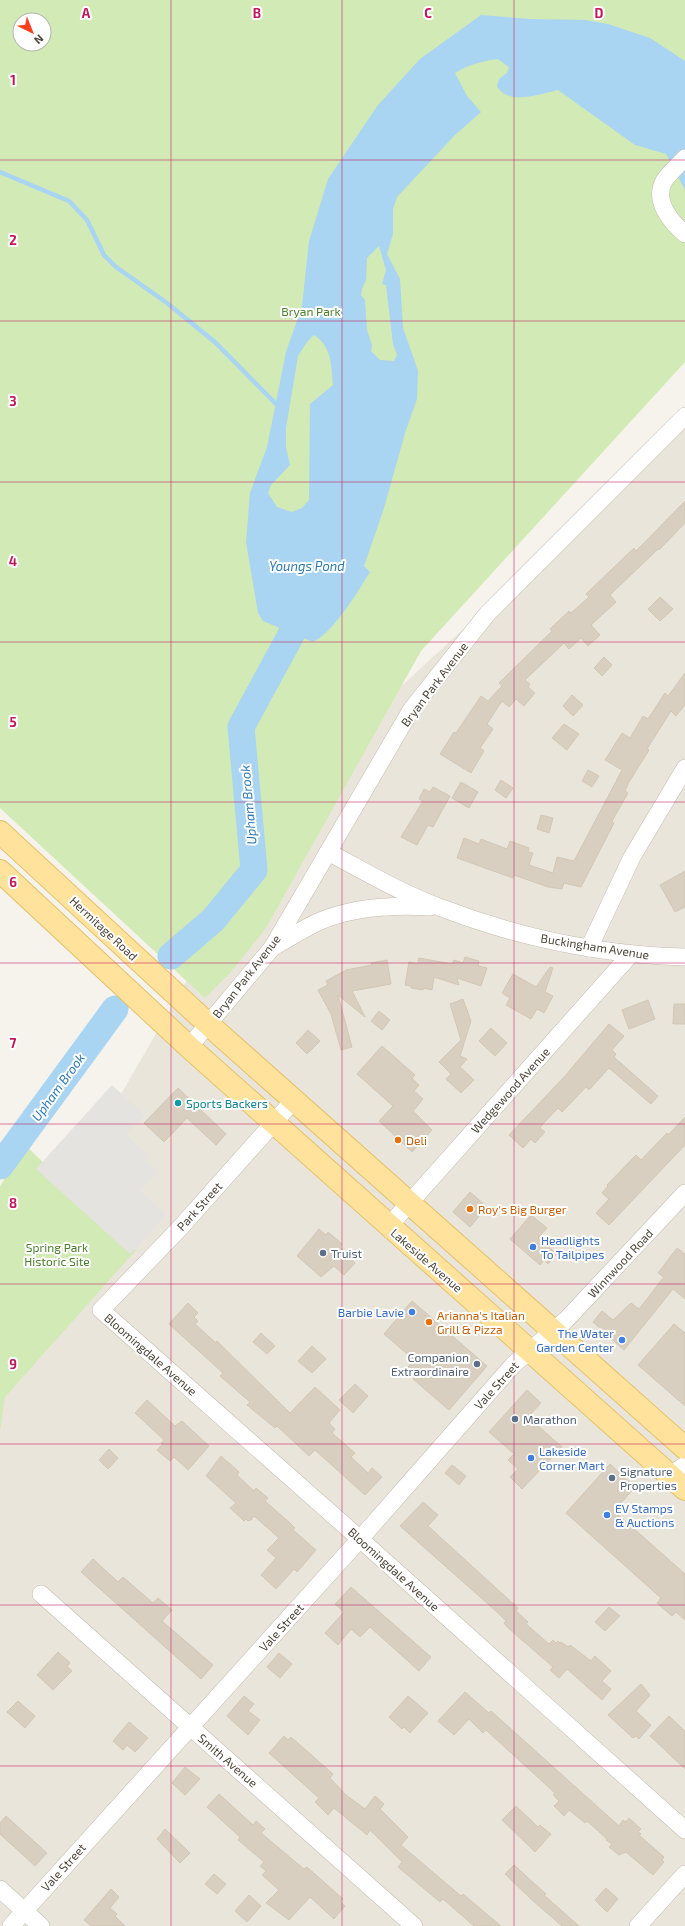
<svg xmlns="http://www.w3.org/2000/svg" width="685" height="1926" font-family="'Exo 2',sans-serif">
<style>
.residential{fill:#eae5da}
.green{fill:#d2eab5;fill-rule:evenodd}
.parking{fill:#e5e3e0}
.water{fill:#a9d4f2;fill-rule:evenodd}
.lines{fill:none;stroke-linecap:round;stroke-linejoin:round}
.stream{stroke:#a9d4f2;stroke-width:4.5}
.river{stroke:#a9d4f2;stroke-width:27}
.building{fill:#d8cfc1;stroke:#d3c7b4}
.minor-casing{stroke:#c2bbae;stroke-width:18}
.major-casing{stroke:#e6c16a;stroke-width:24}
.minor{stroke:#fff;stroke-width:17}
.major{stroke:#ffe39c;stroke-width:22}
.grid{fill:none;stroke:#c2185b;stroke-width:1;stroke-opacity:0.55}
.culture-dot{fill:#0f9aa8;stroke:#fff;stroke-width:1.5}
.food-dot{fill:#e8710a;stroke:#fff;stroke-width:1.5}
.shop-dot{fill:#3f7fe0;stroke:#fff;stroke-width:1.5}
.service-dot{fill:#5c6f8a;stroke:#fff;stroke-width:1.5}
.labels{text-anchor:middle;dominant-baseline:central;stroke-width:4;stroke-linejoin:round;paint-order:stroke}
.park-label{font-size:12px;fill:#4a7f2a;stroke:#fff}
.street-label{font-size:12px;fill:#4b4439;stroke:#fff}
.culture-label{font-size:12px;fill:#0d838f;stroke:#fff;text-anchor:start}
.food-label{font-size:12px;fill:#c56008;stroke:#fff;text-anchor:start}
.shop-label{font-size:12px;fill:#366cbe;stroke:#fff;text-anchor:start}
.service-label{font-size:12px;fill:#4e5e75;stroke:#fff;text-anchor:start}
.water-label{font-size:13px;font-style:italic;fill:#2e7ab2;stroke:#fff}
.grid-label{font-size:13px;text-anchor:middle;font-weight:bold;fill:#c2185b;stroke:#fff;stroke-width:4;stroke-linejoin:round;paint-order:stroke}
</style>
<rect width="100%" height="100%" fill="#f6f3ec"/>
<path class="residential" d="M685,425V1926H0V1303L307,773Z"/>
<g class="green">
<path d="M0,0H685V362L421,651L266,928L230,973L205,998L0,808ZM20,20H44V44H20Z"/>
<path d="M26,1146L136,1250L5,1397L0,1431V1186Z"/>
</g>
<path class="parking" d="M112,1085L144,1115L126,1135L149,1156L145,1161L157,1172L140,1191L166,1215L130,1254L36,1169Z"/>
<path class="water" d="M481,15L530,19L585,20L608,24L650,38L682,59L685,61V190L666,154L635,145L558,90C540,94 508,106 497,86L499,79L507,73L509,67L498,59C483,61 469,64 455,73L467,96L481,112L454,136L397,197L393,209V234L387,254L400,279L403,328L418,371L417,399L405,433L384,508L364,566L370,572C358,591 334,632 313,642L263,621L258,613L246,542L250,493L267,447L286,352L302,306L309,241L328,179L378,105L420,59ZM379,246L386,270L382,284L386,285L393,344L397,355L394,361L380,360L371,351L372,345L367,330L365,300L361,295L362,289L366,280L367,258ZM314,335C332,347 331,365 333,385L310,404L309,500L302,508L292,512L277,507L268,493L271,485L290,465L286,447V428L298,356L307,342Z"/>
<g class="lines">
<path class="stream" d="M0,172L69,201L87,220L104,255L116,267L167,303L216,343L276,404"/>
<g class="river">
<path d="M171,956L213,920L254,870L241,727L292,633"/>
<path d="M0,1166L115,1009"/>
</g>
</g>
<g class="building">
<path d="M685,501V523L659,550L658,549L610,595L616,602L591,625L600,635L588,646L581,638L569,649L564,643L525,680L530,684L528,687L535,693L524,706L516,699L509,707L502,701L487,724L493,729L480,748L484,751L471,773L440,754L454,732L456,733L481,696L488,701L502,686L499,683L552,631L550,629L569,611L571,613L589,597L586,594L634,548L636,551Z"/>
<path d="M660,597L673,609L660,621L648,609Z"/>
<path d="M604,657L612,665L602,676L594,668Z"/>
<path d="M685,673V705L676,716L671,711L647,749L649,750L629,782L625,791L628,793L612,821L614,823L581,887L564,883L562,889L548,887L514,875L513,878L457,858L464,838L479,844L481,839L507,849L510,841L529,848L528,852L533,853L529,865L553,873L557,857L574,861L622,770L605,760L622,733L630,738L643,716L648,719L665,693L668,696Z"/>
<path d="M572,695L583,705L573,716L563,706Z"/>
<path d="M564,724L579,734L567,750L552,738Z"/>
<path d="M588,770L599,776L592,787L582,781Z"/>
<path d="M501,780L513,788L506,798L495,790Z"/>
<path d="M461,782L478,792L469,808L452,798Z"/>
<path d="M433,787L450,796L433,827L428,825L417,845L401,837L423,801L419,799L424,789L430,792Z"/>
<path d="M541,815L553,818L549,833L537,829Z"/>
<path d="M685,871V907L675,912L660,885Z"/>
<path d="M465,957L479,961L478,966L487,968L481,986L457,978L459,985L434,977L432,990L423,988V990L411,988V986L405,985L409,962L418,964L419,958L452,964L454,960L463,963Z"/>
<path d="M387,960L391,984L352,991L365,1017L338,995L352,1047L341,1050L331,1014L318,990L328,985L326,981L346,970L372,965L371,963Z"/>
<path d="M550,967L553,968L545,992L553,996L544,1013L537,1009L531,1019L506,1005L510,998L502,993L513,974L536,987Z"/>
<path d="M463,999L471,1021L460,1056L467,1059L460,1067L474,1080L461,1093L446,1079L451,1074L439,1062L461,1040L450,1004Z"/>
<path d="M648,1000L655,1019L629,1029L622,1010Z"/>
<path d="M674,1004H685V1024H673Z"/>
<path d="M379,1011L390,1020L382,1030L371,1021Z"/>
<path d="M609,1024L624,1036L612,1050L616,1054L614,1057L658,1096L651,1104L609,1068L589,1090L586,1087L562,1112L558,1108L542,1125L540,1128L545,1132L535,1143L531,1139L523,1148L509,1135L565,1076Z"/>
<path d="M491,1028L507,1043L495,1056L479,1041Z"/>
<path d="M308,1030L320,1041L307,1054L296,1043Z"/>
<path d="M382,1046L415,1075L412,1078L419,1085L414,1091L423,1099L413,1111L432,1130L412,1152L379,1121L393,1106L357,1074Z"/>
<path d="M178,1088L226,1134L216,1145L187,1118L164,1142L144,1123Z"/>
<path d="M685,1117V1145L609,1225L596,1213L609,1199L602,1193L608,1186L607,1185L636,1155L641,1160L667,1133L668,1135Z"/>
<path d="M470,1192L487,1207L470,1227L453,1212Z"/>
<path d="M531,1215L547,1228L538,1238L557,1254L548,1264L544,1260L540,1265L510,1239Z"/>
<path d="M319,1229L326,1235L328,1232L342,1244L340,1247L355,1263L344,1275L334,1266L321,1277L297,1256Z"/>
<path d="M677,1248L685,1254V1299L673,1289L624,1350L593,1322L602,1311L613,1320L631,1303L639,1309L664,1277L658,1273Z"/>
<path d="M412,1301L487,1366L449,1410L413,1379L417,1374L408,1367L414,1360L384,1334Z"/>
<path d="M188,1303L198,1313L194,1317L198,1321L195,1324L196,1325L216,1343L217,1341L290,1413L315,1387L340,1410L329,1423L335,1429L332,1433L355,1453L351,1457L368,1473L372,1468L382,1477L365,1495L315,1450L309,1456L277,1426L275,1428L247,1405L250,1402L220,1376L223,1373L169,1324Z"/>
<path d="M674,1324L685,1333V1406L638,1365Z"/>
<path d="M261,1333L275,1346L267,1354L253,1342Z"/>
<path d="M312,1346L326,1359L312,1373L298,1361Z"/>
<path d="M355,1384L368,1396L353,1413L339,1400Z"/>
<path d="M527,1390L541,1403L528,1417L562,1447L522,1489L510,1477L518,1469L508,1460L514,1454L489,1432Z"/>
<path d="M147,1400L175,1426L182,1421L209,1446L188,1470L174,1457L170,1461L157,1450L163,1444L161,1443L164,1440L135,1413Z"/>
<path d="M109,1449L118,1458L108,1469L99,1460Z"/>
<path d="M221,1456L239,1472L237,1475L254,1491L256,1488L268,1498L265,1501L290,1523L295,1528L293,1530L316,1550L297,1572L294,1569L276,1589L261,1575L276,1558L267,1550L279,1538L254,1516L251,1520L248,1521L246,1519L244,1521L230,1508L236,1503L206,1476Z"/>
<path d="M610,1464L635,1487L614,1511L685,1574V1620L676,1612L672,1616L657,1603L661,1598L566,1513Z"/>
<path d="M452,1465L466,1476L459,1485L445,1473Z"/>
<path d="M423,1502L438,1515L428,1526L518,1608L516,1611L528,1622L526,1624L549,1644L553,1640L556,1643L558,1641L560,1643L561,1642L568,1647L570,1645L591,1661L595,1656L611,1671L602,1681L611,1689L602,1700L567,1669L559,1678L550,1670L553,1667L507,1627L504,1623L506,1621L497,1612L400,1526Z"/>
<path d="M93,1559L118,1582L123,1577L153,1603L158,1598L172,1610L162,1621L213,1665L201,1679L81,1572Z"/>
<path d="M351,1587L431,1657L419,1671L370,1627L360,1637L351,1629L338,1645L325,1633L344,1612L335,1604Z"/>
<path d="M609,1607L620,1616L605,1631L595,1622Z"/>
<path d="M58,1652L70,1663L67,1666L72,1671L53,1690L37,1675Z"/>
<path d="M279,1653L292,1664L280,1678L267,1667Z"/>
<path d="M641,1684L650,1695L636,1711L651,1725L639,1739L636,1736L633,1738L608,1715Z"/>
<path d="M465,1692L489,1713L491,1711L619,1826L623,1820L626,1822L629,1818L641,1829L638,1832L641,1834L639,1835L664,1857L662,1860L664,1862L653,1875L626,1852L619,1855L609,1847L612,1844L606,1840L607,1839L587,1821L585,1823L569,1810L564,1816L554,1806L559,1801L553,1795L555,1793L486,1730L483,1733L469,1719L454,1735L438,1721Z"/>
<path d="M244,1696L254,1704L248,1711L260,1720L248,1735L227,1716Z"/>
<path d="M408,1696L428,1713L410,1733L404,1727L402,1729L389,1717Z"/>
<path d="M18,1701L35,1716L25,1728L7,1712Z"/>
<path d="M669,1716L685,1731V1769L650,1736Z"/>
<path d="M129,1722L148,1738L135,1752L127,1745L123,1750L113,1741Z"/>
<path d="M284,1736L288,1740L291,1737L333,1774L330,1778L346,1795L365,1809L375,1796L384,1804L380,1809L408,1837L401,1845L461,1896L463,1894L501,1926H474L443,1899L440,1902L398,1867L402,1862L370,1830L367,1835L334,1808L328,1815L315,1802L319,1798L269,1753Z"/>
<path d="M185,1767L200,1779L185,1795L172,1783Z"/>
<path d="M219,1794L253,1825L256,1821L265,1829L261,1833L304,1869L307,1867L343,1899L340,1901L345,1906L334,1919L310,1897L289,1920L266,1903L279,1890L262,1875L266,1871L260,1866L264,1862L238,1840L240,1837L207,1807Z"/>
<path d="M516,1806L538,1827L540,1825L551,1834L535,1852L502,1820Z"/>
<path d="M6,1816L47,1853L35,1866L0,1834V1823Z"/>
<path d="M165,1829L190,1853L180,1863L157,1839Z"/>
<path d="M514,1865L546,1894L544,1895L579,1926H562L532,1900L505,1874Z"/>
<path d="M214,1874L226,1884L217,1894L205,1884Z"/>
<path d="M606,1888L618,1899L607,1912L595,1900Z"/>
<path d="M111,1889L119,1897L110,1908L117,1914L115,1916L125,1926H91L84,1920Z"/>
<path d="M249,1895L261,1906L247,1922L235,1911Z"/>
</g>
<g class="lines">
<defs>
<g id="minor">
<path d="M685,158C678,165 669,173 664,181C653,201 671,222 685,234"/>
<path d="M328,852C364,871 401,893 439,907C517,937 602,955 685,957"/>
<path d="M275,946C289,938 303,929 318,922C352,907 394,905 430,907"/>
<path d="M589,948L632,857L685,768"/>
<path d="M189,1047L272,948L411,710L487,614L685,416"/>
<path d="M294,1100L179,1229L101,1310L360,1539L685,1830"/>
<path d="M389,1226L631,954"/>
<path d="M670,1475L685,1465"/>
<path d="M41,1594L414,1926"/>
<path d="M0,1889L41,1926"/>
<path d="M11,1926L360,1539L513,1365L566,1320L685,1193"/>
<path d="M638,1926L685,1874"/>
</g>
<g id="major">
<path d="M0,832L208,1024L685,1448"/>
<path d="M0,871L189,1047L685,1489"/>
</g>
</defs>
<use href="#minor" class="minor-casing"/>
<use href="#major" class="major-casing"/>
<use href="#minor" class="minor"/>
<use href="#major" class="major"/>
</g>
<path class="grid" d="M171,0V1926M342,0V1926M514,0V1926M0,160H685M0,321H685M0,482H685M0,642H685M0,802H685M0,963H685M0,1124H685M0,1284H685M0,1444H685M0,1605H685M0,1766H685"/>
<circle class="culture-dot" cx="178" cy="1103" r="4"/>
<g class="food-dot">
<circle cx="398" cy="1140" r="4"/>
<circle cx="470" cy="1209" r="4"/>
<circle cx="429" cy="1322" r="4"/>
</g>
<g class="shop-dot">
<circle cx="533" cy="1247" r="4"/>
<circle cx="412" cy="1312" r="4"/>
<circle cx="622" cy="1340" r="4"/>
<circle cx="531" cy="1458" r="4"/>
<circle cx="607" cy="1515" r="4"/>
</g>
<g class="service-dot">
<circle cx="323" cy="1253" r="4"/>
<circle cx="477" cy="1364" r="4"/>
<circle cx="515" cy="1419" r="4"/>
<circle cx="612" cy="1478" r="4"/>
</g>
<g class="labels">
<g class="park-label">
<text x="311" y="311">Bryan Park</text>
<text x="57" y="1247">Spring Park<tspan x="57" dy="14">Historic Site</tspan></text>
</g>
<g class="street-label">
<text transform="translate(434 684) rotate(-53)">Bryan Park Avenue</text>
<text transform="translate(104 928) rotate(43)">Hermitage Road</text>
<text transform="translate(595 946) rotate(9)">Buckingham Avenue</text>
<text transform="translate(246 976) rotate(-52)">Bryan Park Avenue</text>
<text transform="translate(510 1090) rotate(-48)">Wedgewood Avenue</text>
<text transform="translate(199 1206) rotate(-48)">Park Street</text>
<text transform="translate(427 1260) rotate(41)">Lakeside Avenue</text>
<text transform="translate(620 1263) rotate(-47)">Winnwood Road</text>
<text transform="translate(151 1354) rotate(41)">Bloomingdale Avenue</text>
<text transform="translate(496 1385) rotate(-48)">Vale Street</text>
<text transform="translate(394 1569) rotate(42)">Bloomingdale Avenue</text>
<text transform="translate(281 1627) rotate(-48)">Vale Street</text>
<text transform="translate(228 1760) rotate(41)">Smith Avenue</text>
<text transform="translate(63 1867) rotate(-48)">Vale Street</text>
</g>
<g class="culture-label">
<text x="186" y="1103">Sports Backers</text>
</g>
<g class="food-label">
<text x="406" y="1140">Deli</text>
<text x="478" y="1209">Roy's Big Burger</text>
<text x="437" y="1315">Arianna's Italian<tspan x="437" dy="14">Grill &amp; Pizza</tspan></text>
</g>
<g class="shop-label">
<text x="541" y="1240">Headlights<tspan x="541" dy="14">To Tailpipes</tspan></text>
<text x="404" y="1312" text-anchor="end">Barbie Lavie</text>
<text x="614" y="1333" text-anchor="end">The Water<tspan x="614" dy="14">Garden Center</tspan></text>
<text x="539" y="1451">Lakeside<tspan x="539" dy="14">Corner Mart</tspan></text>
<text x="615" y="1508">EV Stamps<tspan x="615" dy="14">&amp; Auctions</tspan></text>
</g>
<g class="service-label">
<text x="331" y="1253">Truist</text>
<text x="469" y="1357" text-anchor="end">Companion<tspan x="469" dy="14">Extraordinaire</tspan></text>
<text x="523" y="1419">Marathon</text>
<text x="620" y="1471">Signature<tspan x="620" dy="14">Properties</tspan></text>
</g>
<g class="water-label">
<text x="307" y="566">Youngs Pond</text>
<text transform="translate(248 805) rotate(-95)">Upham Brook</text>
<text transform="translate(58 1087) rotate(-54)">Upham Brook</text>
</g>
</g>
<g class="grid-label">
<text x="86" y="18">A</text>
<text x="257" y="18">B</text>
<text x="428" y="18">C</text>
<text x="599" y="18">D</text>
<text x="13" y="85">1</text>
<text x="13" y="245">2</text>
<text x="13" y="406">3</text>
<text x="13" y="566">4</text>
<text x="13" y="727">5</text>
<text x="13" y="887">6</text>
<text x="13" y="1048">7</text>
<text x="13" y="1208">8</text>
<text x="13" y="1369">9</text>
</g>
<g transform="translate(32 32) rotate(137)"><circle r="19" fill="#ffffff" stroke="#b7b4b0"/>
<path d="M0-3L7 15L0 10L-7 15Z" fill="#fc3f1d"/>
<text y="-6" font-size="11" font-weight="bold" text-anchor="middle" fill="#4b4439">N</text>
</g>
</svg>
